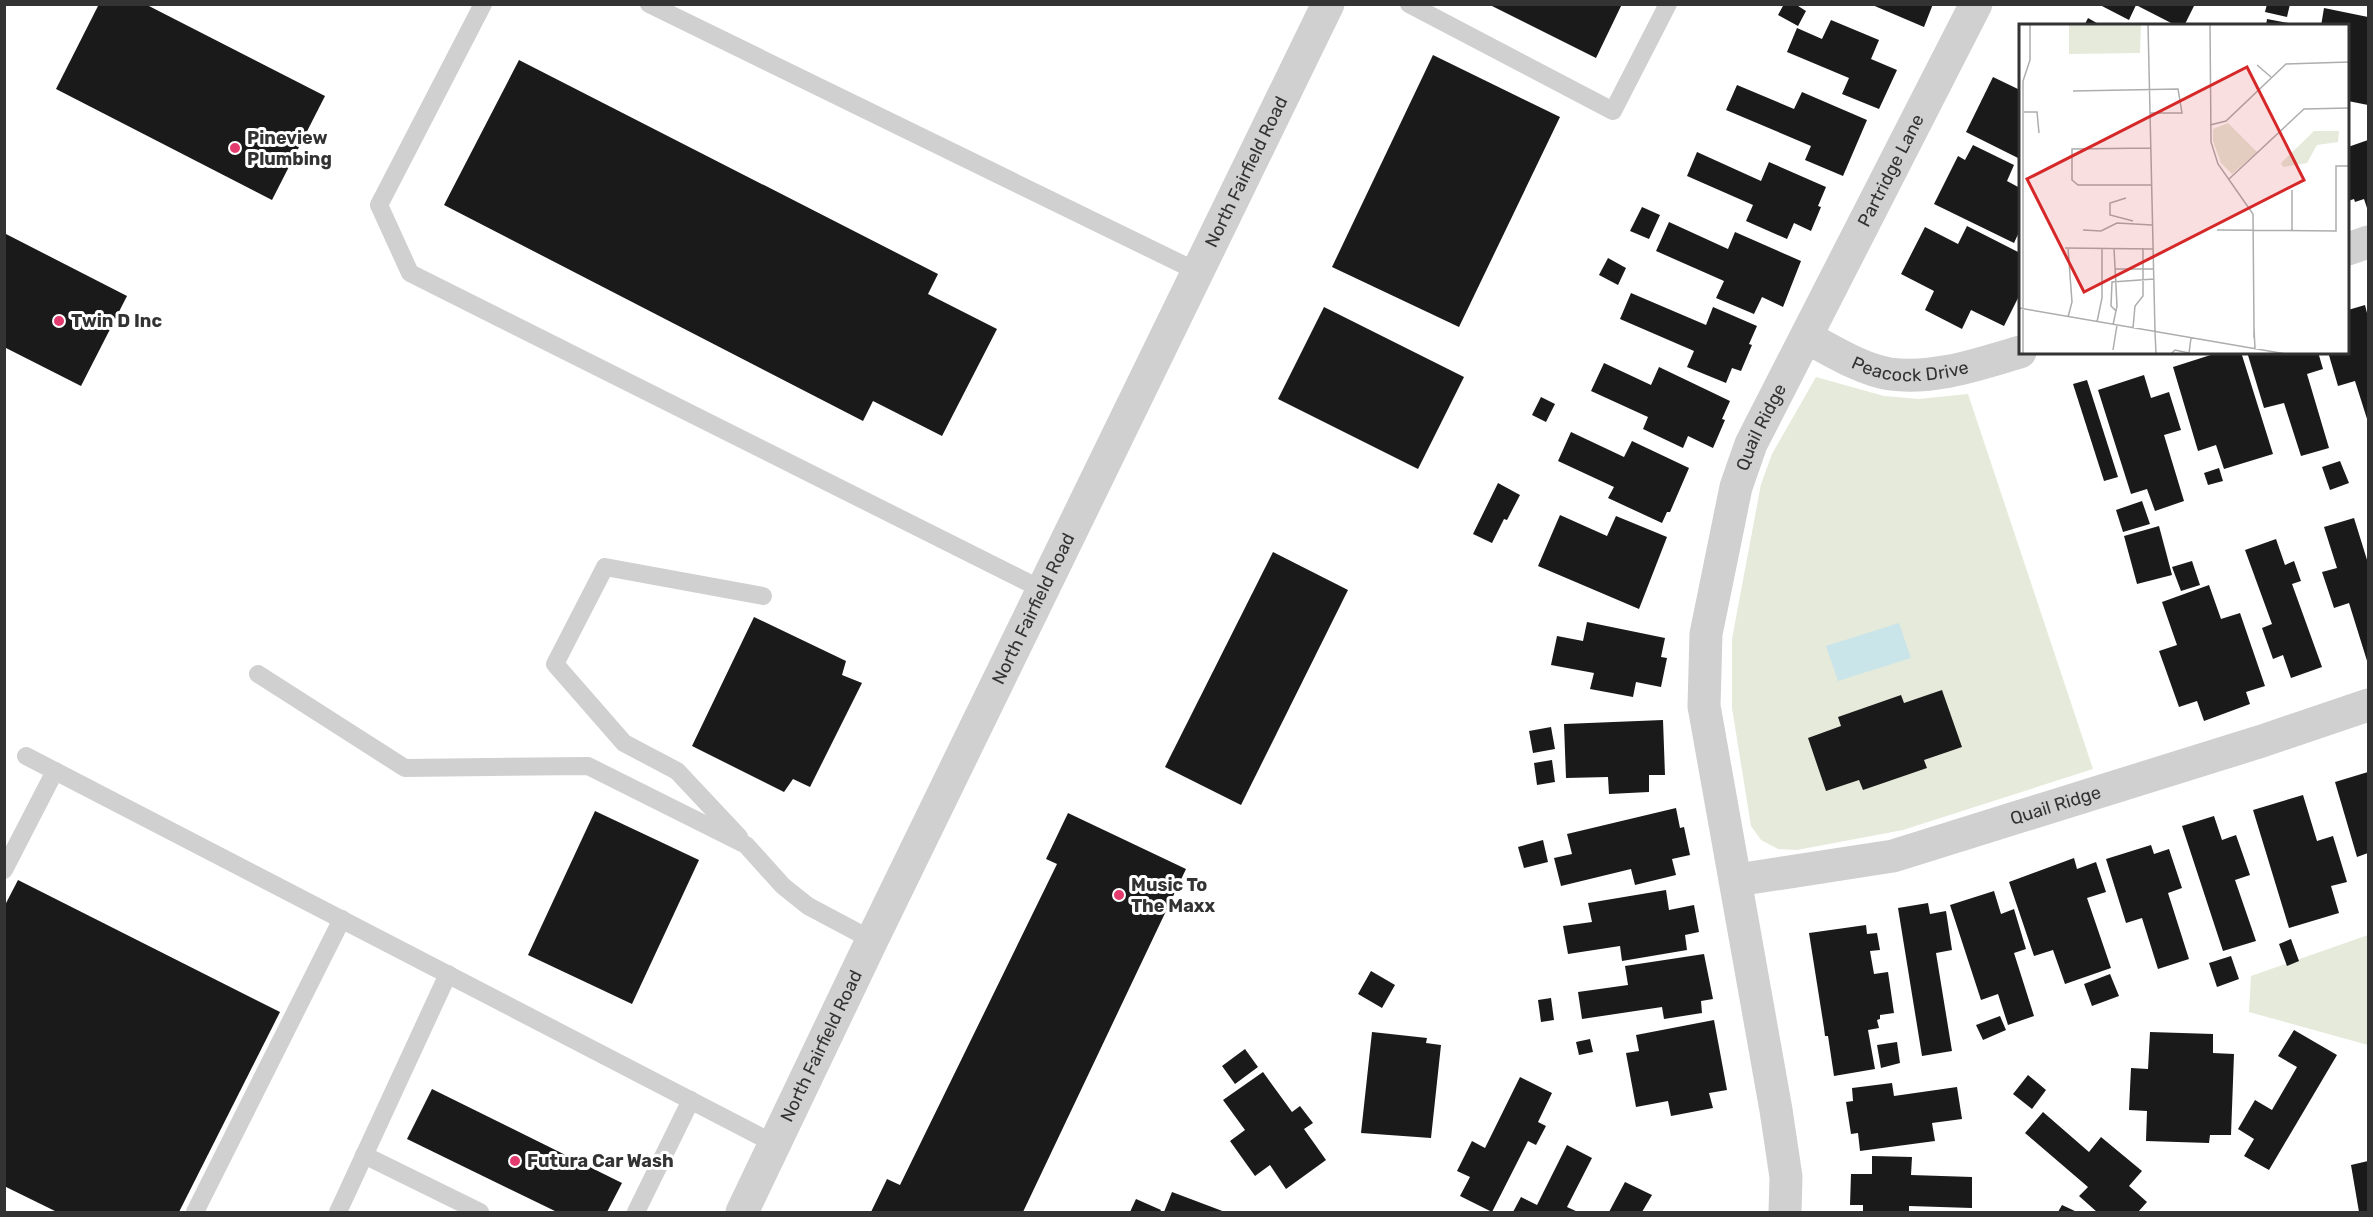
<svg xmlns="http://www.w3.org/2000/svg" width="2373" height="1217" font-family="Rubik,sans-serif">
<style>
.green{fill:#e6eadb}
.water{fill:#c9e5e9}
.building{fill:#1a1a1a}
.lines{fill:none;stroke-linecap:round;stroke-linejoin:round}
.lane{stroke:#d0d0d0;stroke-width:18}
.street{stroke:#d0d0d0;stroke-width:33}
.poi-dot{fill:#e43b6f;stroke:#fff;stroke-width:2}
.labels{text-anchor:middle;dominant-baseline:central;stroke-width:6;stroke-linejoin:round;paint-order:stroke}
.poi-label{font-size:18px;font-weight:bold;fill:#333;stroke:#fff;text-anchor:start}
.street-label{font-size:18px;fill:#333;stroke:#fff}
.inset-road{fill:none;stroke:#adadad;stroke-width:1.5}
.view{fill:#d62828;fill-opacity:0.15;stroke:#d62828;stroke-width:3}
.inset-edge{fill:none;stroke:#333;stroke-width:3}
</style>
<rect width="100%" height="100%" fill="#fff"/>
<g class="green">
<path d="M1816,377L1884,396L1919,399L1968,394L2093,769L1903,830L1797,850L1778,849L1761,840L1751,826L1732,708V639L1761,484L1772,454Z"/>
<path d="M2368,935V1045L2249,1012L2251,976Z"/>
</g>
<path class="water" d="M1899,623L1911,658L1838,681L1826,646Z"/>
<g class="building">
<path d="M99,4H145L325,96L272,200L56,89Z"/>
<path d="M1488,4H1622L1596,58Z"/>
<path d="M1784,4H1795L1806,11L1798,26L1778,15Z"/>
<path d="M1870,4H1933L1924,27Z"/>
<path d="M2098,4H2195L2184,26H2177L2136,5L2129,20Z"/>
<path d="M2267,4H2290L2287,17L2265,12Z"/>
<path d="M2324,8L2368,17V105L2348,101V26H2321Z"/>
<path d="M2088,18L2102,26H2084Z"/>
<path d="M2267,19L2294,24V26H2266Z"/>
<path d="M1831,20L1879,40L1871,59L1897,70L1879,109L1842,94L1849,78L1787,52L1797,28L1822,39Z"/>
<path d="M1433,55L1560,117L1459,327L1332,267Z"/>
<path d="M519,60L938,274L928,294L997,329L942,436L873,401L863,421L444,205Z"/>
<path d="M1993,77L2020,90V159L1966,132Z"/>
<path d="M1737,85L1794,109L1802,92L1867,120L1843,176L1805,160L1811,146L1726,110Z"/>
<path d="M2368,140V211L2364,199L2355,202L2354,199L2348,201V147Z"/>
<path d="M1973,145L2014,165L2007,181L2020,188V230L2014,243L1934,204L1958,156L1965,160Z"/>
<path d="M1697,152L1761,181L1769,162L1826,187L1818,206L1821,207L1811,231L1794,223L1787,239L1746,221L1753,205L1687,176Z"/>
<path d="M1642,207L1660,215L1649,239L1630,231Z"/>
<path d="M1669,222L1728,249L1735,232L1801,261L1783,307L1762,297L1754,314L1716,298L1724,281L1656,251Z"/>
<path d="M1967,226L2020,253V294L2004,326L1971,310L1962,329L1925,310L1934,291L1901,274L1925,227L1958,244Z"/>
<path d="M4,233L127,296L81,386L4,347Z"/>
<path d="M1608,258L1626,268L1618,285L1599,275Z"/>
<path d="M1631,293L1706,325L1713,307L1757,326L1749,344L1752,345L1741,371L1732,368L1726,383L1687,367L1694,351L1620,319Z"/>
<path d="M2365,305L2368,317V422L2355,381L2338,386L2328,352H2348V310Z"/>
<path d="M1324,307L1464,377L1418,469L1278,399Z"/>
<path d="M2220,352H2241L2273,454L2224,469L2216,445L2198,451L2173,367Z"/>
<path d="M2247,352H2318L2323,369L2307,374L2329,448L2301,456L2284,403L2264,408Z"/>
<path d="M1604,363L1651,385L1659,367L1730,401L1722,419L1725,420L1713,448L1688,436L1683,448L1643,429L1648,417L1591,391Z"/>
<path d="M2144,375L2151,398L2169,392L2181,430L2164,435L2184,501L2155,511L2147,489L2131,494L2098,390Z"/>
<path d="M2087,380L2118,477L2104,481L2073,384Z"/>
<path d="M1541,397L1555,404L1546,422L1532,415Z"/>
<path d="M1571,432L1624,457L1632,441L1689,468L1670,512H1667L1662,523L1608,498L1614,487L1558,461Z"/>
<path d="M2340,461L2349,483L2330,490L2322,467Z"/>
<path d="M2219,468L2223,481L2208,485L2204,473Z"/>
<path d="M1498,483L1520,495L1507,520L1504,519L1492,543L1473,534Z"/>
<path d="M2142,501L2150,524L2123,532L2116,510Z"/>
<path d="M1560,515L1607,536L1616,516L1667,537L1639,609L1538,566Z"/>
<path d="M2354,518L2368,563V664L2349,603L2334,608L2322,572L2337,568L2324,527Z"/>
<path d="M2159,526L2172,575L2137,584L2124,536Z"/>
<path d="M2276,539L2285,565L2294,561L2301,581L2292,584L2322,667L2291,678L2283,655L2273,659L2262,628L2272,624L2245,550Z"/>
<path d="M1273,552L1348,590L1241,805L1165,767Z"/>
<path d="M2192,561L2200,585L2181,591L2172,567Z"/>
<path d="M2209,585L2221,619L2240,613L2265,686L2246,692L2250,704L2204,721L2197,701L2179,707L2159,651L2177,645L2162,602Z"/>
<path d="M754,617L846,661L842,675L862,683L810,787L793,779L784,792L692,746Z"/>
<path d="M1587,622L1665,638L1661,657L1667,658L1661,687L1636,682L1633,697L1590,689L1594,673L1551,665L1557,636L1583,641Z"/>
<path d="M1942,690L1962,747L1924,760L1927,768L1863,790L1859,780L1826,791L1808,738L1841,726L1838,717L1901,695L1904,703Z"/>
<path d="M1663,720L1665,775H1649V792L1609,794L1608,777L1566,778L1564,724Z"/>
<path d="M1551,727L1555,749L1533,753L1529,731Z"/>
<path d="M1552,760L1555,782L1537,785L1534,763Z"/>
<path d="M2368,772V853L2357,857L2335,782Z"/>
<path d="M2303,795L2317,841L2333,836L2347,882L2331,886L2339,913L2289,928L2253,810Z"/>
<path d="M1676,808L1680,828L1684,827L1690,855L1672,859L1676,875L1635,885L1631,869L1561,886L1554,858L1572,854L1567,834Z"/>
<path d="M595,811L699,860L632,1004L528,955Z"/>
<path d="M1068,813L1186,869L1023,1212H871L887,1179L900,1185L1057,864L1046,859Z"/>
<path d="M2214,816L2222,840L2236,835L2250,875L2235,880L2256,941L2223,951L2182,826Z"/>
<path d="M1543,840L1548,862L1524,868L1518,847Z"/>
<path d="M2151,845L2154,854L2169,849L2182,888L2168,893L2189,959L2158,969L2142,918L2126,923L2106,859Z"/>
<path d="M2074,858L2077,869L2096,862L2106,892L2087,898L2111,968L2065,984L2053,950L2034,956L2009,882Z"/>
<path d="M18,880L280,1012L179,1212H57L4,1186V907Z"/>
<path d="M1666,890L1669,910L1694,905L1699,932L1685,935L1687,950L1622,961L1620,946L1568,954L1563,926L1592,922L1588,903Z"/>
<path d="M1994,891L2001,914L2014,909L2026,949L2014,953L2034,1016L2008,1025L1998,994L1981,1000L1950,905Z"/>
<path d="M1928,903L1930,914L1946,911L1952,950L1936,953L1952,1051L1922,1056L1898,908Z"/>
<path d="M1866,925L1867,934L1877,933L1880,950L1870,951L1874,974L1888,972L1894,1013L1880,1015V1019L1877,1020L1879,1028L1868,1030L1875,1069L1834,1076L1828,1036H1825L1824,1028L1809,933Z"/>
<path d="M2291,939L2299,961L2287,966L2279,944Z"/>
<path d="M1704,954L1713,999L1701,1001L1702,1013L1664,1019L1662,1007L1582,1019L1578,992L1628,985L1625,966Z"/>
<path d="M2231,956L2239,979L2217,987L2209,963Z"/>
<path d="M1371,971L1395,985L1382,1008L1358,994Z"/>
<path d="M2110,974L2119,996L2092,1006L2084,984Z"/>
<path d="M1551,998L1554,1020L1541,1022L1538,1000Z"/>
<path d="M2000,1016L2006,1030L1983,1040L1976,1025Z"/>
<path d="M1714,1020L1727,1090L1709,1093L1713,1108L1671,1116L1668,1101L1636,1107L1626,1053L1639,1051L1636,1035Z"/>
<path d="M2294,1030L2337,1055L2269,1170L2244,1156L2254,1139L2238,1129L2255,1100L2272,1110L2297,1067L2278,1056Z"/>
<path d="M1372,1032L1427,1038L1426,1043L1441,1045L1431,1138L1361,1133Z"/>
<path d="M2150,1032L2213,1034V1053L2234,1054L2231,1135H2210L2209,1143L2146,1141L2147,1111L2129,1110L2131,1068L2148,1069Z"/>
<path d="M1590,1039L1593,1052L1579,1055L1576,1042Z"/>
<path d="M1897,1042L1900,1063L1881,1068L1877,1045Z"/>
<path d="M1245,1049L1258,1067L1235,1084L1222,1066Z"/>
<path d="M1263,1072L1292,1112L1300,1106L1313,1123L1304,1129L1326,1160L1286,1189L1270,1165L1255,1176L1230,1141L1245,1130L1223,1100Z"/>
<path d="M2028,1075L2046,1090L2032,1109L2013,1094Z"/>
<path d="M1520,1077L1552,1093L1538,1122L1546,1126L1536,1145L1528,1141L1492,1212L1460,1196L1470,1177L1457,1171L1472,1141L1485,1148Z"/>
<path d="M1892,1083L1894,1096L1957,1087L1962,1119L1932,1123L1935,1141L1860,1151L1858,1133L1851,1134L1846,1102L1853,1101L1852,1088Z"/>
<path d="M432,1089L622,1183L607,1212H557L407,1139Z"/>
<path d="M2043,1112L2089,1152L2101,1137L2142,1171L2129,1186L2147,1202L2138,1212H2097L2079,1196L2088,1187L2025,1133Z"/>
<path d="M1567,1145L1592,1158L1567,1207L1578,1212H1513L1521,1197L1537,1205Z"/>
<path d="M1872,1156L1912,1157L1911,1175L1972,1177V1208L1909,1206V1212H1863V1205H1850L1851,1174H1872Z"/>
<path d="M2368,1161V1212H2359L2351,1165Z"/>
<path d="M1625,1182L1652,1195L1642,1212H1609Z"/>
<path d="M1172,1192L1225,1212H1164Z"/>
<path d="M1136,1199L1161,1210L1160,1212H1130Z"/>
<path d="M2062,1205L2077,1212H2058Z"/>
</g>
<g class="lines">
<g class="lane">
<path d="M483,4L379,205L410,273L1043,590"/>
<path d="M649,4L1198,272"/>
<path d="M1409,4L1613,111L1668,4"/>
<path d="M258,674L405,768L588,766L746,845L783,886L808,906L872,940"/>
<path d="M26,756L775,1144"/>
<path d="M739,837L677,771L624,743L555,664L605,567L763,596"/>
<path d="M4,870L55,771"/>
<path d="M364,1155L480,1212"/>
<path d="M195,1212L342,919"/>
<path d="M338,1212L448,974"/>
<path d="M636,1212L691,1100"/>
</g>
<g class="street">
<path d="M2348,249L2368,242"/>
<path id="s1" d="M1806,337C1831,350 1862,370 1890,374C1934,380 1979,364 2020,352"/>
<path id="s2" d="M1737,880L1893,856L2262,741L2368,705"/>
<path id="s3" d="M742,1212L872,940L1328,4"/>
<path id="s4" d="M1785,1212L1786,1177L1776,1110L1704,706L1706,634L1736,487L1751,444L1976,4"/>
</g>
</g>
<g class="poi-dot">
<circle cx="235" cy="148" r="6"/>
<circle cx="59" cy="321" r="6"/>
<circle cx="1119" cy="895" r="6"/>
<circle cx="515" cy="1161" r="6"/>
</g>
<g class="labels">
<g class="poi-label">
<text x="247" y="138">Pineview<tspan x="247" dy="21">Plumbing</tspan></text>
<text x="71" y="321">Twin D Inc</text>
<text x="1131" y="885">Music To<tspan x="1131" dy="21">The Maxx</tspan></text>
<text x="527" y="1161">Futura Car Wash</text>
</g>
<g class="street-label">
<text stroke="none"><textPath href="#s3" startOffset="1156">North Fairfield Road</textPath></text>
<text stroke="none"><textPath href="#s4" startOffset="1088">Partridge Lane</textPath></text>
<text stroke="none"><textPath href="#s1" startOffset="112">Peacock Drive</textPath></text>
<text stroke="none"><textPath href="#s4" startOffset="800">Quail Ridge</textPath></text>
<text stroke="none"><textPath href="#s3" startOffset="670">North Fairfield Road</textPath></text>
<text stroke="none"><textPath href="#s2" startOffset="328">Quail Ridge</textPath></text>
<text stroke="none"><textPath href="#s3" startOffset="184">North Fairfield Road</textPath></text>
</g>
</g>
<g transform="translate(2019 24)">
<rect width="330" height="330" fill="#fff"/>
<path d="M50,0H122L121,29L50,30ZM209,99L238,128L213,150L202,139L194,117V105ZM295,107H320L319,118L298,121L288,139L264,143L262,139Z" fill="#e6eadb"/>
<path class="inset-road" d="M129,0L136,308M191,0L192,118L199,140L234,190L235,304M238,41L252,53M54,67L159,65L163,89H131M5,88H18L20,109M191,101L207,97L267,40L330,38M132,124L53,125V156L59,161H132M210,155L285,85L330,84M107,174L91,179V191L114,197M64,206L82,207L98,199L133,201M198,206L317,207V142H330M273,207V166M46,224L134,225M96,245H135M0,284L267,330M97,287L92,282L93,258L135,255M49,293L53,278L49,224M78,298L83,274V224M94,301L98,282L95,224M114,304L116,282L124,272V224M136,308L137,330M235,314V304L236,325M94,326L98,301M4,330V57L11,36V0M152,330L156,326L170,329L172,314"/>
<path class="view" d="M228,43L285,156L65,268L8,155Z"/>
<rect width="330" height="330" class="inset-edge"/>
</g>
<rect width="2373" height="1217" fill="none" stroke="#333333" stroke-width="12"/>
</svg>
